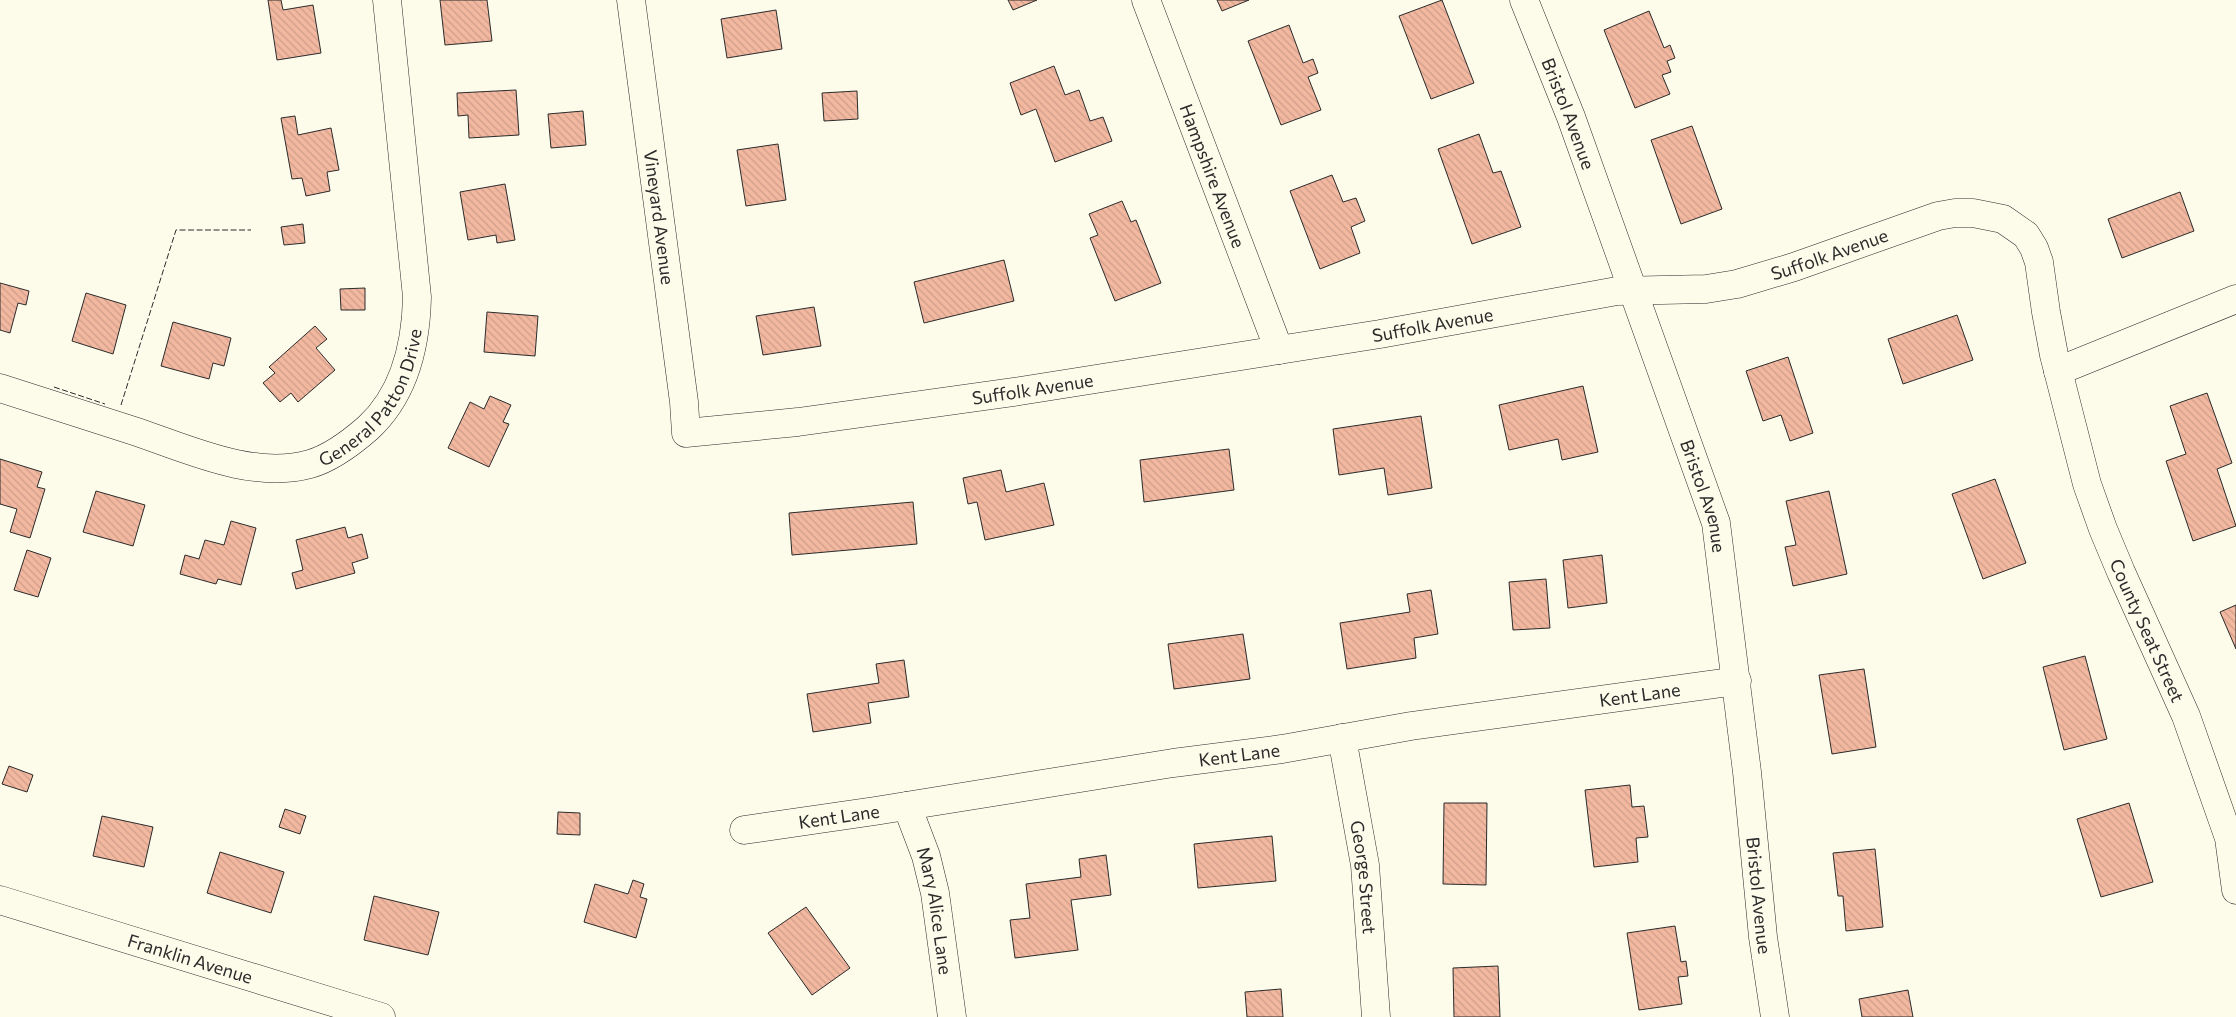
<svg xmlns="http://www.w3.org/2000/svg" width="2236" height="1017" font-family="Commissioner,sans-serif">
<style>
.building{fill:url(#building-back-hatch);stroke:#2b2b2b}
.lines{fill:none;stroke-linecap:round;stroke-linejoin:round}
.street-casing{stroke:#2b2b2b;stroke-width:29}
.street{stroke:#fdfbea;stroke-width:28}
.fence{stroke:#2b2b2b;stroke-width:1;stroke-dasharray:6 2.5;stroke-linecap:butt}
.labels{text-anchor:middle;dominant-baseline:central;stroke-width:4;stroke-linejoin:round;paint-order:stroke}
.street-label{font-size:18px;fill:#2b2b2b;stroke:#fdfbea}
</style>
<defs>
<pattern id="building-back-hatch" width="6" height="6" patternUnits="userSpaceOnUse" patternTransform="scale(1.25)"><rect width="6" height="6" fill="#f2b8a0"/><path d="M-1 5l2 2M0 0l6 6M5-1l2 2" fill="none" stroke="#d09e8a"/></pattern>
</defs>
<rect width="100%" height="100%" fill="#fdfbea"/>
<g class="building">
<path d="M268,0H281L283,10L313,5L321,53L277,60Z"/>
<path d="M440,0H487L492,41L445,45Z"/>
<path d="M1008,0H1037L1013,10Z"/>
<path d="M1217,0H1249L1222,11Z"/>
<path d="M1442,0L1474,83L1431,99L1399,16Z"/>
<path d="M776,10L782,49L727,58L721,19Z"/>
<path d="M1649,11L1664,48L1670,45L1675,58L1667,61L1671,72L1662,75L1670,94L1635,108L1604,30Z"/>
<path d="M1289,25L1303,63L1313,59L1318,73L1308,77L1321,110L1281,125L1248,41Z"/>
<path d="M1054,66L1065,95L1079,90L1090,121L1103,117L1112,141L1055,162L1036,109L1021,115L1010,83Z"/>
<path d="M516,90L519,135L469,138L468,115L458,116L457,93Z"/>
<path d="M857,91L858,119L824,121L822,93Z"/>
<path d="M583,111L586,145L551,148L548,114Z"/>
<path d="M295,116L298,135L331,128L339,170L327,172L330,191L306,196L302,178L292,179L281,118Z"/>
<path d="M1692,126L1722,209L1681,224L1651,140Z"/>
<path d="M1479,134L1493,173L1501,171L1521,227L1472,244L1438,149Z"/>
<path d="M778,144L786,200L746,206L737,150Z"/>
<path d="M1332,175L1343,202L1356,198L1365,221L1351,227L1360,253L1320,269L1290,191Z"/>
<path d="M505,184L515,240L497,243L496,235L468,240L460,192Z"/>
<path d="M2180,192L2194,231L2122,258L2108,219Z"/>
<path d="M1122,201L1131,222L1136,220L1161,283L1115,301L1090,238L1098,235L1089,214Z"/>
<path d="M303,224L305,243L284,245L281,227Z"/>
<path d="M1004,260L1014,301L924,323L914,282Z"/>
<path d="M0,283L29,291L26,305L18,303L10,333L0,330Z"/>
<path d="M365,288V310H341L340,289Z"/>
<path d="M86,293L126,305L113,354L72,341Z"/>
<path d="M814,307L821,346L763,355L756,316Z"/>
<path d="M487,312L538,316L535,356L484,352Z"/>
<path d="M1957,315L1973,360L1903,384L1888,339Z"/>
<path d="M173,322L231,338L224,366L213,363L209,379L161,366Z"/>
<path d="M315,326L327,339L316,348L335,370L298,402L291,393L280,402L263,383L275,373L269,367Z"/>
<path d="M1788,357L1813,433L1790,441L1781,415L1763,421L1746,371Z"/>
<path d="M1583,386L1598,452L1562,460L1558,439L1509,450L1499,405Z"/>
<path d="M2207,393L2232,463L2217,469L2236,526L2193,541L2166,461L2186,454L2170,406Z"/>
<path d="M490,396L511,405L503,422L509,424L489,467L448,448L470,402L484,409Z"/>
<path d="M1421,416L1432,488L1388,495L1384,468L1339,475L1333,429Z"/>
<path d="M1229,449L1234,490L1144,502L1140,460Z"/>
<path d="M0,459L42,472L37,487L45,489L30,538L10,532L17,509L0,504Z"/>
<path d="M1001,470L1006,492L1044,483L1054,525L985,540L977,502L968,504L963,478Z"/>
<path d="M1995,479L2026,563L1983,579L1952,494Z"/>
<path d="M96,491L145,505L133,546L83,532Z"/>
<path d="M1829,491L1847,574L1793,586L1785,547L1796,545L1786,501Z"/>
<path d="M913,502L917,544L792,555L789,513Z"/>
<path d="M231,521L256,528L241,585L218,579L216,584L180,574L185,555L199,559L205,540L224,545Z"/>
<path d="M345,527L348,538L362,534L368,558L352,563L355,573L296,589L292,573L303,570L296,540Z"/>
<path d="M27,550L51,558L38,597L14,590Z"/>
<path d="M1602,555L1607,603L1568,608L1563,560Z"/>
<path d="M1546,579L1550,628L1513,630L1509,582Z"/>
<path d="M1431,590L1438,634L1414,638L1416,658L1347,669L1340,623L1410,612L1407,594Z"/>
<path d="M2236,605V649L2220,612Z"/>
<path d="M1243,634L1250,679L1174,689L1168,644Z"/>
<path d="M2085,656L2107,739L2064,750L2043,667Z"/>
<path d="M904,660L909,697L868,703L871,723L813,732L807,694L879,683L876,664Z"/>
<path d="M1864,669L1876,747L1832,754L1819,675Z"/>
<path d="M9,766L33,775L27,792L2,784Z"/>
<path d="M1630,785L1632,807L1644,806L1648,837L1636,838L1638,862L1594,867L1585,790Z"/>
<path d="M1444,803H1487L1486,885L1443,884Z"/>
<path d="M2129,803L2153,882L2101,897L2077,819Z"/>
<path d="M285,809L306,816L300,834L279,827Z"/>
<path d="M558,812L580,813V835L557,834Z"/>
<path d="M102,816L153,827L144,867L93,856Z"/>
<path d="M1272,836L1276,881L1198,888L1194,844Z"/>
<path d="M1875,849L1883,927L1846,931L1843,896H1838L1833,853Z"/>
<path d="M220,852L284,872L271,913L207,893Z"/>
<path d="M1106,855L1111,895L1071,900L1078,950L1015,958L1010,920L1030,918L1026,884L1081,877L1079,859Z"/>
<path d="M633,880L644,884L640,897L647,899L636,938L584,922L595,884L628,894Z"/>
<path d="M374,896L439,912L428,955L364,940Z"/>
<path d="M806,907L850,968L812,995L768,933Z"/>
<path d="M1675,926L1681,962L1686,961L1688,976L1678,977L1682,1004L1639,1010L1627,933Z"/>
<path d="M1498,966L1500,1017H1454L1453,968Z"/>
<path d="M1281,989L1283,1017H1247L1245,992Z"/>
<path d="M1908,990L1913,1017H1862L1859,999Z"/>
</g>
<g class="lines">
<defs>
<g id="street">
<path id="s1" d="M631,0L684,402L686,433L798,422L1020,391L1380,334L1617,291L1706,289L1737,284L1794,267L1938,216L1955,213H1973L2003,219L2026,235L2034,248L2039,262L2046,312L2054,355L2087,484L2103,529L2121,572L2186,716L2229,838L2236,890"/>
<path id="s2" d="M1146,0L1279,350"/>
<path id="s3" d="M1524,0L1571,117L1716,523L1747,772L1763,937L1775,1017"/>
<path d="M2058,371L2236,299"/>
<path id="s4" d="M0,388C45,402 89,417 134,431C188,449 252,480 310,464C331,458 352,442 368,428C405,394 416,344 417,297L387,0"/>
<path id="s5" d="M1342,738L1365,865L1376,1017"/>
<path id="s6" d="M907,806L926,856L935,893L952,1017"/>
<path id="s7" d="M744,830L875,811L1173,763L1282,749L1411,726L1737,681"/>
<path id="s8" d="M0,900L381,1017"/>
</g>
</defs>
<use href="#street" class="street-casing"/>
<use href="#street" class="street"/>
<g class="fence">
<path d="M54,387L105,404"/>
<path d="M121,405L176,230H251"/>
</g>
</g>
<g class="labels">
<g class="street-label">
<text stroke="none"><textPath href="#s3" startOffset="122">Bristol Avenue</textPath></text>
<text stroke="none"><textPath href="#s2" startOffset="188">Hampshire Avenue</textPath></text>
<text stroke="none"><textPath href="#s1" startOffset="219">Vineyard Avenue</textPath></text>
<text stroke="none"><textPath href="#s1" startOffset="1596">Suffolk Avenue</textPath></text>
<text stroke="none"><textPath href="#s1" startOffset="1191">Suffolk Avenue</textPath></text>
<text stroke="none"><textPath href="#s1" startOffset="786">Suffolk Avenue</textPath></text>
<text stroke="none"><textPath href="#s4" startOffset="418">General Patton Drive</textPath></text>
<text stroke="none"><textPath href="#s3" startOffset="528">Bristol Avenue</textPath></text>
<text stroke="none"><textPath href="#s1" startOffset="2221">County Seat Street</textPath></text>
<text stroke="none"><textPath href="#s7" startOffset="906">Kent Lane</textPath></text>
<text stroke="none"><textPath href="#s7" startOffset="501">Kent Lane</textPath></text>
<text stroke="none"><textPath href="#s7" startOffset="96">Kent Lane</textPath></text>
<text stroke="none"><textPath href="#s5" startOffset="141">George Street</textPath></text>
<text stroke="none"><textPath href="#s3" startOffset="932">Bristol Avenue</textPath></text>
<text stroke="none"><textPath href="#s6" startOffset="109">Mary Alice Lane</textPath></text>
<text stroke="none"><textPath href="#s8" startOffset="199">Franklin Avenue</textPath></text>
</g>
</g>
</svg>
